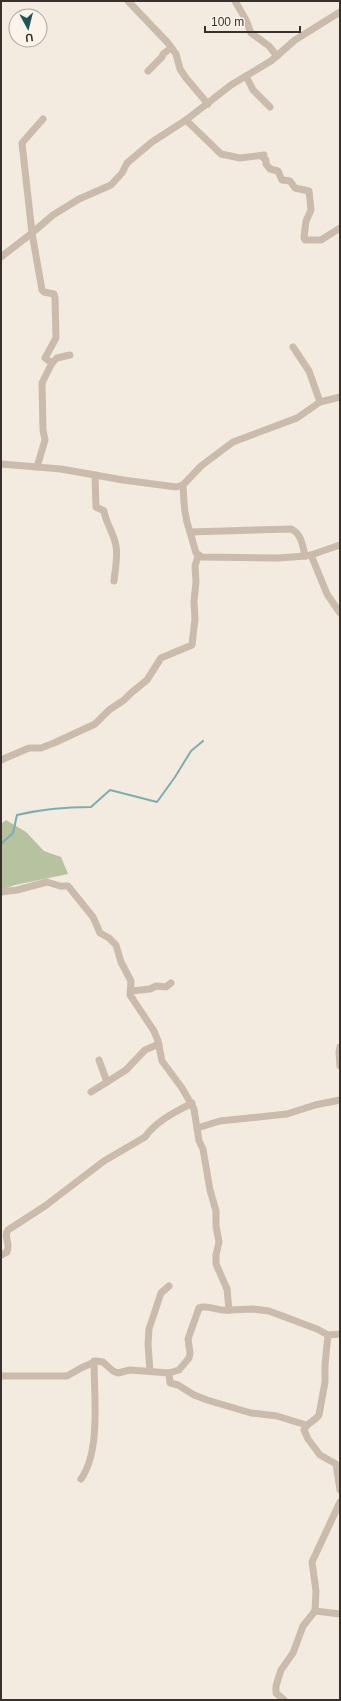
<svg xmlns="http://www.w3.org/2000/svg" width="341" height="1701" font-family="Arial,sans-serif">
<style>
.green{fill:#b6c2a0}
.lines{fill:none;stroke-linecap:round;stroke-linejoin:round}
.stream{stroke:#80acaf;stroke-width:2}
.minor{stroke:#cbbbac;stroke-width:7}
</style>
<rect width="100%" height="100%" fill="#f3ebe0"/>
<path class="green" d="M6,820L26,832L44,851L61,857L68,874L15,885L1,890V824Z"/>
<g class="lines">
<path class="stream" d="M1,844L13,833L17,815C42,809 65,807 91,807L110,790L157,802L175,777L191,751L203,741"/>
<g class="minor">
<path d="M128,1L168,43L176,54L180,69L186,78L208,104"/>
<path d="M235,1L246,20L251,33L269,46L277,56"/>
<path d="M148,71L162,57L163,54L171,48"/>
<path d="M246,76L253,90L270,107"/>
<path d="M43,119L22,143L32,233L42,290L44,292L54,294L55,298L56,338L45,358L52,363"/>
<path d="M186,120L221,154L240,158L264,155"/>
<path d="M261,156L266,160V164L270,169L278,171L282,180L290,181L295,188L309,191L311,210L306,221L304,238L305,240H321L340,228"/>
<path d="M1,257L32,233L53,215L79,199L111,185L122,173L127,163L152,142L186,120L231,85L271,61L295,40L340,12"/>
<path d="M293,347L309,371L320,402"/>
<path d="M1,464L61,469L123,480L176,487L183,485L201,466L233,442L297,418L320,402L340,397"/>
<path d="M37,467L45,440L43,430L42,383L52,363L57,358L70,355"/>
<path d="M95,475L96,507L104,511C106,524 114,533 116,546C118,557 115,570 114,581"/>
<path d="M183,485C184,502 184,516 190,532L291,529C301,533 303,546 305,556L311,555L327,594L340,613"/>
<path d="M190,532L196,553L202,557L279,558L305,556"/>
<path d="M311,555L340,545"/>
<path d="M1,760L29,748H41L54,743L95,724L109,710L124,700L131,693L147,680L161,658L192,645L195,619L194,601L196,582L195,566L198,556"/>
<path d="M1,892L17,890L47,882L60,886H68L93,917L100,933L109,938L116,945L121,962L131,981L130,995L154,1031L158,1041L162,1061L182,1088L194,1109L199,1141L203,1149L210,1190L216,1211V1226L219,1242L216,1255V1264L227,1289L229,1310C219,1312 208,1304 199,1308L188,1339L190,1353L189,1358L179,1370L169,1373L130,1370L118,1373L113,1371L103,1362L97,1361L81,1368L67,1376H1"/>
<path d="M131,991L150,989L156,986L166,987L171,983"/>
<path d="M340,1047L339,1052L340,1066"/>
<path d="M99,1060L107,1082L126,1070L145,1050L159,1044"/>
<path d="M91,1092L107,1082"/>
<path d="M197,1128L220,1121L287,1114L315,1105L340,1100"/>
<path d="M1,1255L7,1252C11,1244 3,1236 8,1230L45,1206L104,1161L145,1137C156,1121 175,1112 192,1103"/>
<path d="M229,1310L253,1309L269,1311L317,1329L328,1335"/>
<path d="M340,1334L328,1335L325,1365V1382L319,1415C315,1421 306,1423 304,1430L308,1439L320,1455L336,1464L340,1490"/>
<path d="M150,1371L148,1344L149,1329L161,1293L169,1286"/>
<path d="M169,1373L170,1383L178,1385L194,1395L207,1400L251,1413L277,1416L306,1425"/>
<path d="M81,1479C101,1451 94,1395 94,1361"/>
<path d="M315,1611L340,1614"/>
<path d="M284,1700L276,1693V1686L281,1670L293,1653L303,1626L315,1611L316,1591L312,1562L340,1502"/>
</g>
</g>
<rect width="341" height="1701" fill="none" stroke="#39302b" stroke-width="4"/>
<g transform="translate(28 28) rotate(173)"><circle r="19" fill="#faf4ed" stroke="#ada69f"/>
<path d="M0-3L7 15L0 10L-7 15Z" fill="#21555a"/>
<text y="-6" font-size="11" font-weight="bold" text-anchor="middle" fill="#39302b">U</text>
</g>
<path d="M205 26v6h95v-6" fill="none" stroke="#39302b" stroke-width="2"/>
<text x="211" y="26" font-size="12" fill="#39302b" stroke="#faf4ed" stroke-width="3" paint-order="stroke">100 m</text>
</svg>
